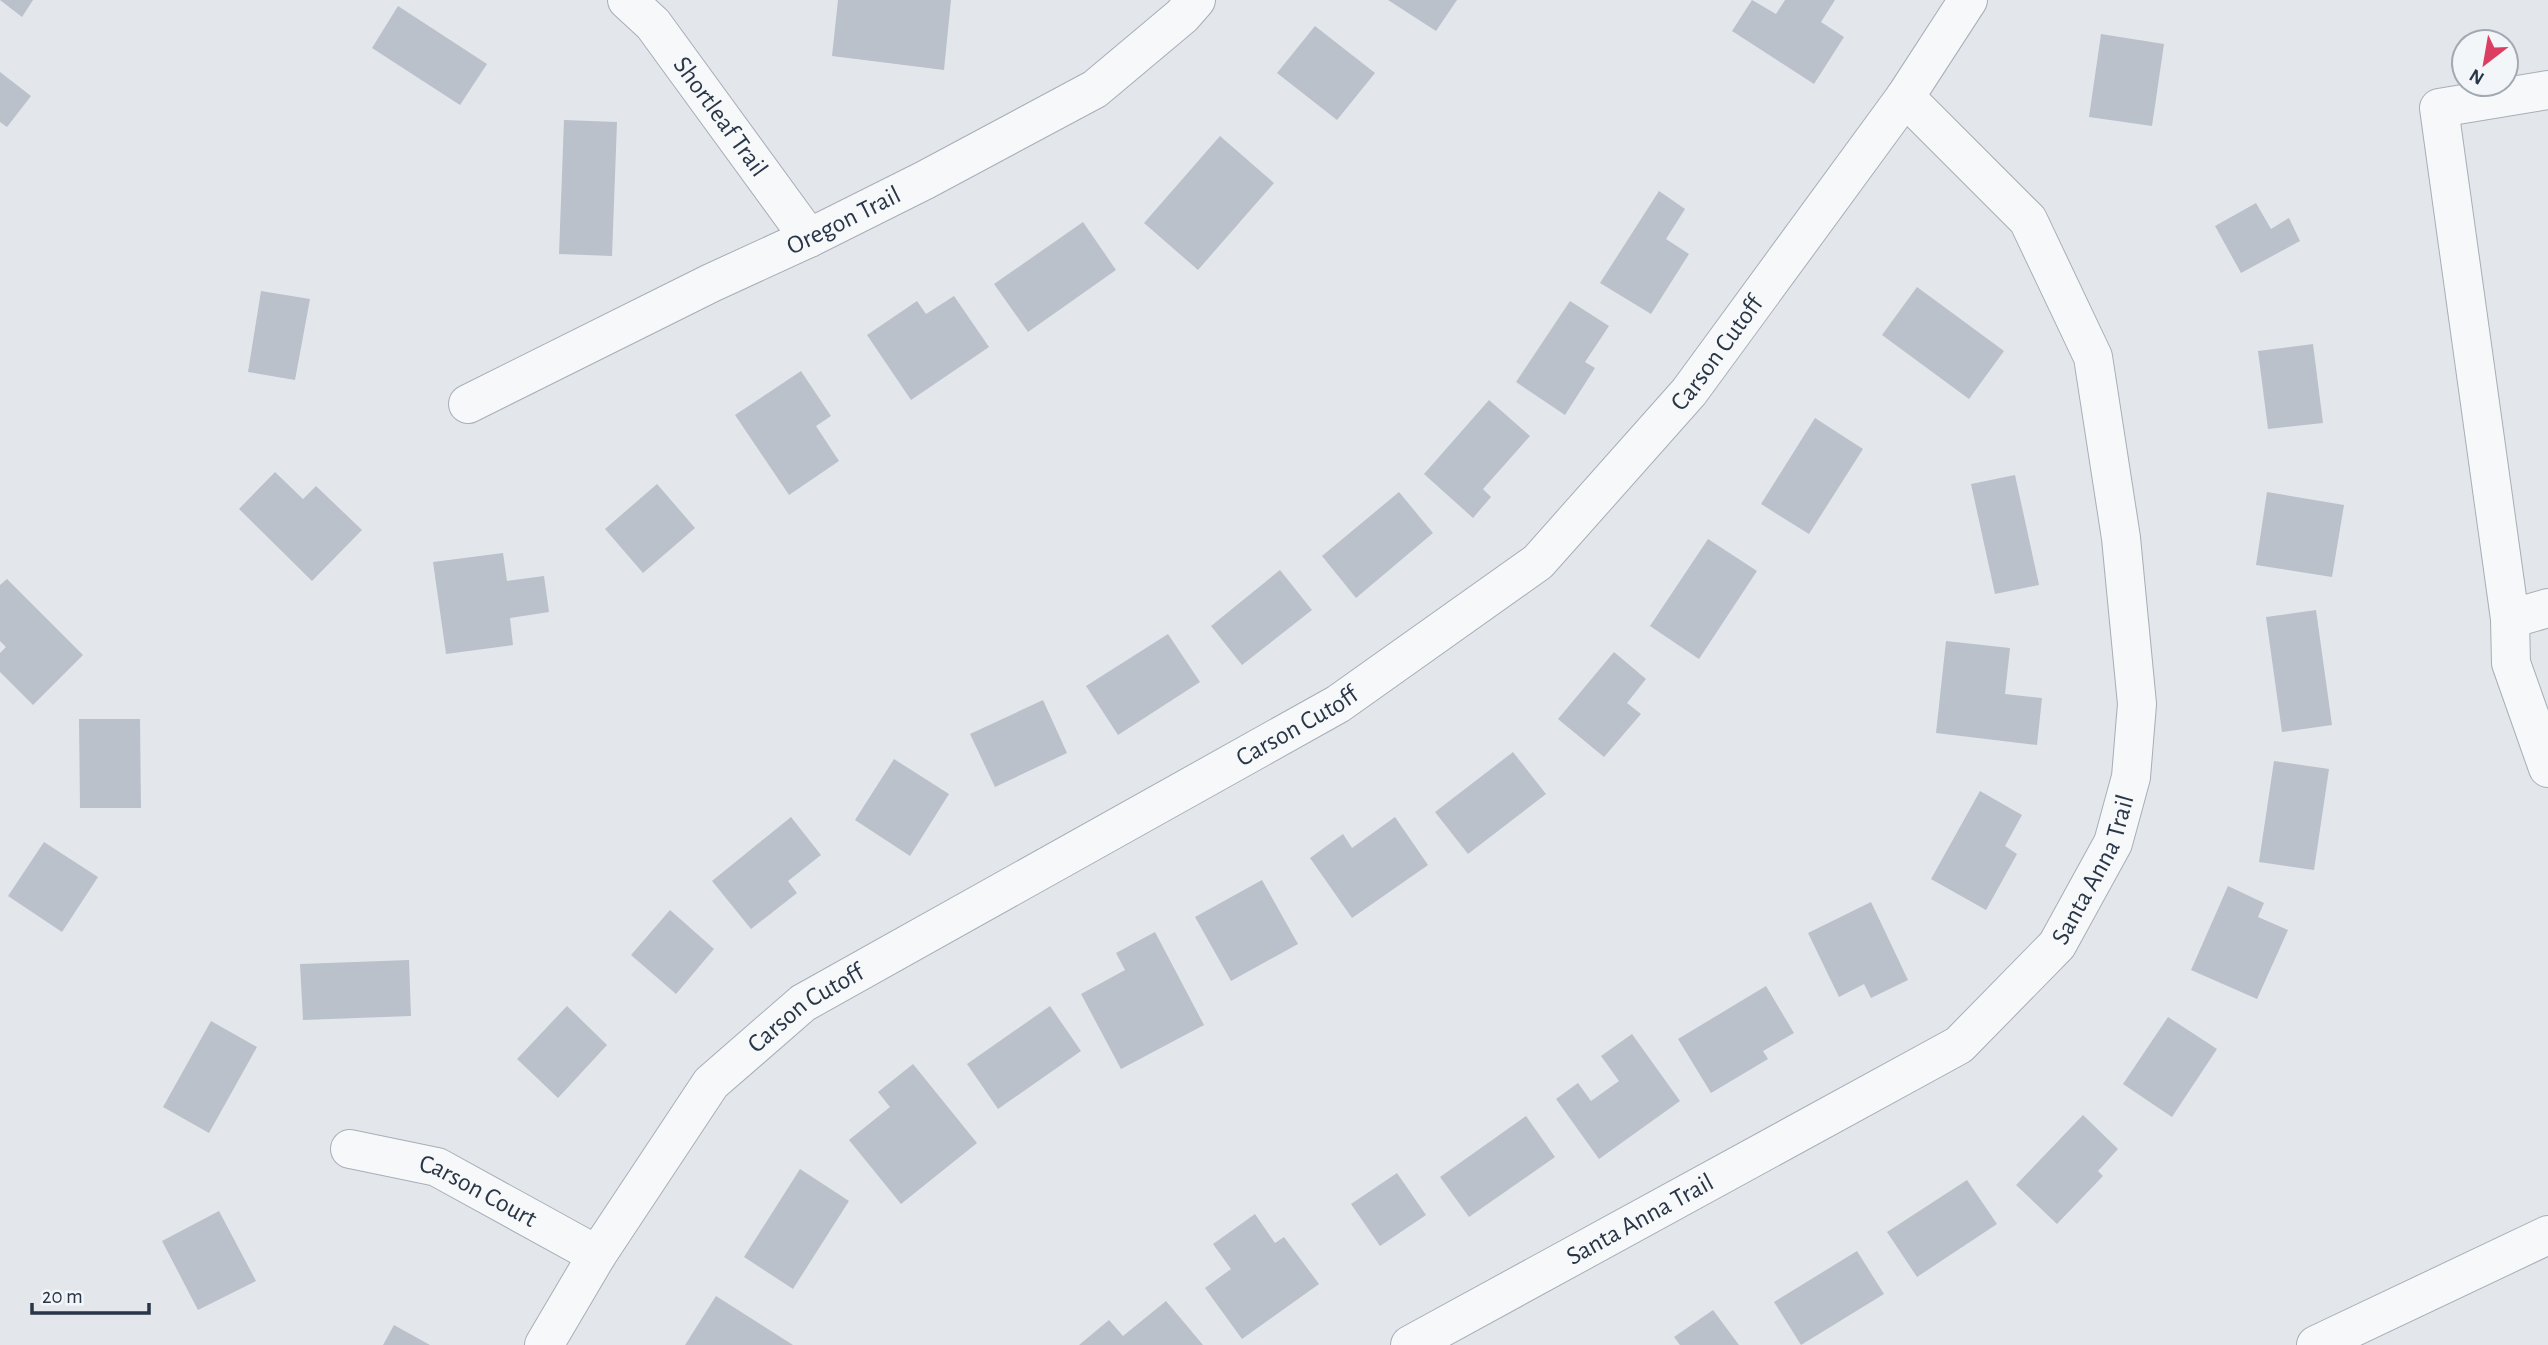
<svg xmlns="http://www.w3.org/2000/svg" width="2548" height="1345" font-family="'Alegreya Sans',sans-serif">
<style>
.building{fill:#bac1cb}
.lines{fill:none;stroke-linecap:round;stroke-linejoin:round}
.minor-casing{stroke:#a7aeb7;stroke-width:40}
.minor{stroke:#f6f8fa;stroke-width:38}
.labels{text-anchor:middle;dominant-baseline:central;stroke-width:5;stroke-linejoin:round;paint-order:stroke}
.street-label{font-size:26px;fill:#293647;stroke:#f3f6f9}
</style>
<rect width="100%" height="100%" fill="#e3e7ec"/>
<g class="building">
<path d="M0,0H33L22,17Z"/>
<path d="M838,0H951L944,70L832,56Z"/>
<path d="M1388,0H1457L1436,31Z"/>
<path d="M1752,0L1776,14L1785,0H1835L1821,22L1844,37L1814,84L1732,31Z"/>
<path d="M398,6L487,64L460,105L372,48Z"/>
<path d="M1315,26L1375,73L1337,120L1277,73Z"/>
<path d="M2101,34L2164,44L2152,126L2089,117Z"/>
<path d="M0,72L31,96L7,127L0,122Z"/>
<path d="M564,120L617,122L612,256L559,254Z"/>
<path d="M1220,136L1274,183L1198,270L1144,223Z"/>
<path d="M1659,191L1685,209L1666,239L1689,254L1651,314L1600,283Z"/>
<path d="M2256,203L2271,229L2289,218L2300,241L2241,273L2215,226Z"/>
<path d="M1083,222L1116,270L1028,332L994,284Z"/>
<path d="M1917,287L2004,351L1969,399L1882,335Z"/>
<path d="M261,291L310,299L295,380L248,372Z"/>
<path d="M954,296L989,347L911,400L867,335L917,301L926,314Z"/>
<path d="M1570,301L1609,326L1585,362L1595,368L1565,415L1516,382Z"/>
<path d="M2313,344L2323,423L2268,429L2258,351Z"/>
<path d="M801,371L831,416L816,426L839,461L789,495L735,415Z"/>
<path d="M1489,400L1530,436L1483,489L1491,497L1473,518L1424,474Z"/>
<path d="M1815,418L1863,449L1809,534L1761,504Z"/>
<path d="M275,472L303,499L316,486L362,530L312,581L239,509Z"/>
<path d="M2015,475L2039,585L1995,594L1971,484Z"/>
<path d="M657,484L695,528L643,573L605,529Z"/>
<path d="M1399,492L1433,533L1356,598L1322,556Z"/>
<path d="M2267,492L2344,505L2332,577L2256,565Z"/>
<path d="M1708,539L1757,571L1699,659L1650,626Z"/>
<path d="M503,553L507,581L544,576L549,612L510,618L513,645L446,654L433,562Z"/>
<path d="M1280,570L1312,610L1242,665L1211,626Z"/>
<path d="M7,579L83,655L33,705L0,672V653L6,647L0,641V585Z"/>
<path d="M2316,610L2332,725L2282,732L2266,617Z"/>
<path d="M1168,634L1200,682L1118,735L1086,686Z"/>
<path d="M1946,641L2010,648L2005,694L2042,698L2037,745L1936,733Z"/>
<path d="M1614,652L1646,679L1627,703L1641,714L1604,757L1558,719Z"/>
<path d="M1043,700L1067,753L995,787L970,734Z"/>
<path d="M79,719H140L141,808H80Z"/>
<path d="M1513,752L1546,794L1468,854L1435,812Z"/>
<path d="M894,759L949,794L910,856L855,820Z"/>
<path d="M2274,761L2329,769L2314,870L2259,862Z"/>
<path d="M1980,791L2022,815L2005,846L2017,854L1986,910L1931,879Z"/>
<path d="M791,817L821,855L788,881L797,893L751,929L712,881Z"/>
<path d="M1395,817L1428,865L1352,918L1310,858L1343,834L1352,848Z"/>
<path d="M44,842L98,877L62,932L8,896Z"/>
<path d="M1262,880L1298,944L1231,981L1195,917Z"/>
<path d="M2228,886L2264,903L2258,917L2288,930L2257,999L2191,970Z"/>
<path d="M1871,902L1908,980L1871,998L1864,984L1839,997L1808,933Z"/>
<path d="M670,910L714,949L676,994L631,955Z"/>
<path d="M1155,932L1204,1025L1121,1069L1081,994L1125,970L1116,953Z"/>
<path d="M409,960L411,1016L303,1020L300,964Z"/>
<path d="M1766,986L1794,1033L1763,1051L1768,1059L1711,1093L1678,1039Z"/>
<path d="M567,1006L607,1045L558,1098L517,1059Z"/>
<path d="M1050,1006L1081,1051L998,1109L967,1064Z"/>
<path d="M2168,1017L2217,1049L2172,1117L2123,1084Z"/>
<path d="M211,1021L257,1047L209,1133L163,1107Z"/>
<path d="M1632,1034L1680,1101L1599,1159L1556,1099L1578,1083L1591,1101L1619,1081L1601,1056Z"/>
<path d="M913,1064L977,1143L901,1204L849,1140L890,1107L878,1092Z"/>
<path d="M2083,1115L2118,1149L2098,1171L2103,1176L2057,1224L2016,1185Z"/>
<path d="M1526,1116L1555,1157L1469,1217L1440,1177Z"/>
<path d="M800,1169L849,1201L793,1289L744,1257Z"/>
<path d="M1397,1173L1426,1215L1380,1246L1351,1204Z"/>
<path d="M1967,1180L1997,1224L1917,1277L1887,1232Z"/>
<path d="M219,1211L256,1281L198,1310L162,1241Z"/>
<path d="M1255,1214L1275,1243L1284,1237L1319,1284L1242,1339L1205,1288L1231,1269L1213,1244Z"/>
<path d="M1857,1251L1884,1294L1801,1345L1774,1302Z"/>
<path d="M716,1296L793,1345H685Z"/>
<path d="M1166,1301L1203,1345H1079L1109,1320L1123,1336Z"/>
<path d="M1713,1310L1739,1345H1680L1674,1337Z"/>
<path d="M394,1325L430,1345H383Z"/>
</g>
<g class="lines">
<defs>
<g id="minor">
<path id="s1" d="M627,0L653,24L809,238"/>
<path d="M2548,90L2439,108L2510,619L2511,663L2548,768"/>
<path id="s2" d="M468,404L711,283L809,238L925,180L1095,89L1182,16L1196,0"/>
<path d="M2510,619L2548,608"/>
<path id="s3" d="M350,1149L437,1167L597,1255"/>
<path id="s4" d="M544,1345L597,1255L711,1083L803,1003L1338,704L1538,562L1689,392L1905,97L1968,0"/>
<path id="s5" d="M1410,1345L1959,1045L2057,945L2113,843L2131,777L2137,704L2121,538L2093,357L2028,220L1905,97"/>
<path d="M2316,1345L2548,1235"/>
</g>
</defs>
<use href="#minor" class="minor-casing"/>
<use href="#minor" class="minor"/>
</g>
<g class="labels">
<g class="street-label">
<text stroke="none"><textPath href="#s1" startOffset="150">Shortleaf Trail</textPath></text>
<text stroke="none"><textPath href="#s2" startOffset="418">Oregon Trail</textPath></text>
<text stroke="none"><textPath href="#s4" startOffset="1566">Carson Cutoff</textPath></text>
<text stroke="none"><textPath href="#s4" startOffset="999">Carson Cutoff</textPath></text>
<text stroke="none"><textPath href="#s5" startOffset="850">Santa Anna Trail</textPath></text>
<text stroke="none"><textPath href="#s4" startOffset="432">Carson Cutoff</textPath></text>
<text stroke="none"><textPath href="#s3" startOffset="136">Carson Court</textPath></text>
<text stroke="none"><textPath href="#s5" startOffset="262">Santa Anna Trail</textPath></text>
</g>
</g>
<g transform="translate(2485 63) rotate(211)"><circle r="33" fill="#f3f6f9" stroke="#a2a9b2" stroke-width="2"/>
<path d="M0-5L12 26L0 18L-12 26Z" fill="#db3e60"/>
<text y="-10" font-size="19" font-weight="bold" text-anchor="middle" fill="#293647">N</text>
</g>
<path d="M32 1303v10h117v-10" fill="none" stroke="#293647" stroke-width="3.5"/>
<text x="42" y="1303" font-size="21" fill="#293647" stroke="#f3f6f9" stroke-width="5" paint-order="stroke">20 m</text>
</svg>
